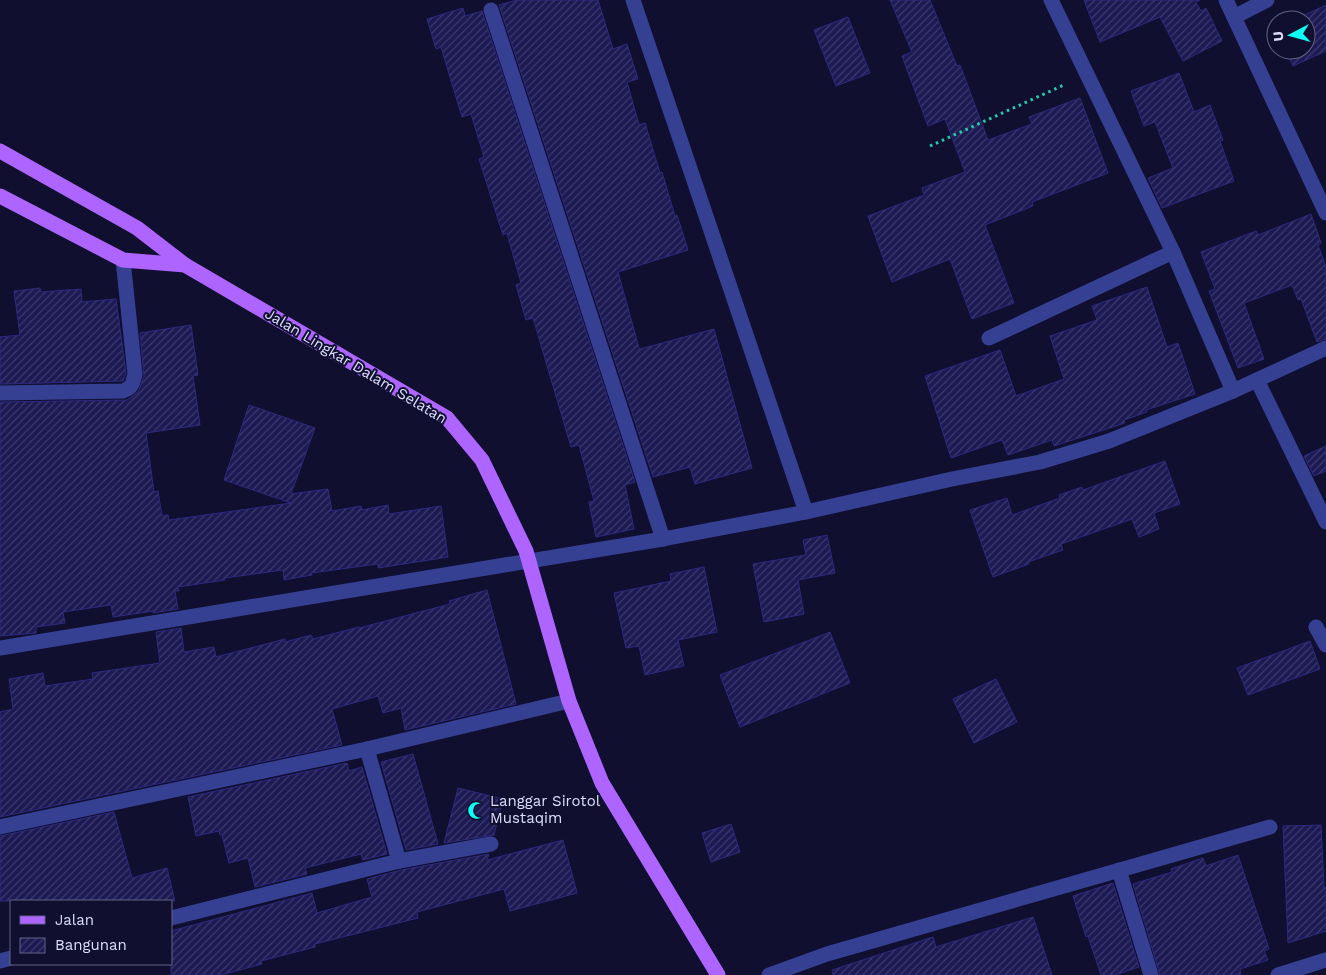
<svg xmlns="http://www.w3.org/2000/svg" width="1326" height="975" font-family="'Work Sans',sans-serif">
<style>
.building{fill:url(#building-hatch);stroke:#2d2981}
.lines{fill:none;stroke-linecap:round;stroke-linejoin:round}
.path{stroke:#24cdaa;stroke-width:3;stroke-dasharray:2.5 4;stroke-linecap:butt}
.minor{stroke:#364093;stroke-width:15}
.major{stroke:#ae65ff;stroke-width:15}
.labels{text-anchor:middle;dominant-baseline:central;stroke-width:4;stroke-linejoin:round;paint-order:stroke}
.street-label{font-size:15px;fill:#dedfff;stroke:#100f30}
.poi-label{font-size:15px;fill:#dedfff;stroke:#100f30;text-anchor:start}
</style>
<defs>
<pattern id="building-hatch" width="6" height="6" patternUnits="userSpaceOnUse" patternTransform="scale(1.25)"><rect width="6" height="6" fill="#1c1953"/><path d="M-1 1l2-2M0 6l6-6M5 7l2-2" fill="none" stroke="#3d3a6d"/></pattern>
</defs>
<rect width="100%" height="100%" fill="#100f30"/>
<g class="building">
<path d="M517,0H598L613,49L627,44L638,79L627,82L639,125L645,123L660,173L662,172L675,216L677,215L688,250L618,272L639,348L640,349L714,329L752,468L695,484L690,467L653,477L499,5Z"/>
<path d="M890,0H930L957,66L960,65L988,140L1032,124L1029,117L1080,98L1108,173L1032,202L1033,206L985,225L1014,303L972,319L950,259L892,282L868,216L924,195L922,188L965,172L945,119L928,126L902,56L912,52Z"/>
<path d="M1084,0H1200L1196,2L1201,11L1206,8L1222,41L1183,61L1160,17L1100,42Z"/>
<path d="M1326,5V51L1293,66L1286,50H1306V20H1294Z"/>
<path d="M463,8L465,16L482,11L635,482L625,485L634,529L596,537L589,502L594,501L579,445L571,447L533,318L526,320L516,285L521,283L507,233L503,235L479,159L484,157L471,114L462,117L441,47L436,49L427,19Z"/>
<path d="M848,17L870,73L836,86L814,30Z"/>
<path d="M1179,73L1194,112L1210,105L1223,140L1220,141L1234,181L1162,208L1148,178L1173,168L1155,122L1144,126L1131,91Z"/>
<path d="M1311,214L1321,243L1318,245L1326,267V339L1317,342L1301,299L1298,300L1292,285L1244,303L1264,359L1238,368L1209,291L1215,289L1201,252L1256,231L1258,235Z"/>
<path d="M1147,287L1167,347L1178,343L1195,394L1146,410L1147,412L1124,420L1125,423L1054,446L1052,440L1008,455L1002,440L951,458L925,376L1000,350L1016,396L1064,379L1050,336L1097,320L1092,306Z"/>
<path d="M40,288L41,292L81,289L82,302L116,299L126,373L123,381L0,384V337L20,335L14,291Z"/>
<path d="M191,325L198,375L193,376L200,425L146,433L154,492L158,491L162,516L168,515L169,520L291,503L224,480L249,405L315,428L291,494L328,489L332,511L361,506L362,510L388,505L389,514L441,506L448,557L378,568V564L311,573L312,575L284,580L283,570L225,578V580L178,587L179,591H175L178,609L153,613V611L113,617L111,605L63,612L65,623L36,627V633L0,636V402L127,400L138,392L144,376L140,333Z"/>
<path d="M1326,446V471L1314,476L1304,456Z"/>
<path d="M1165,461L1180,504L1154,513L1159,529L1139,537L1132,519L1061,544L1063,550L1028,562L1029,564L993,577L970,510L1007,498L1012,515L1060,498L1059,495L1082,487L1083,490Z"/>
<path d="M827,535L835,573L798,580L804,614L764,622L753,564L806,555L803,540Z"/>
<path d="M704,567L717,632L678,640L684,666L645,675L639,646L626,648L614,593L671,581L670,574Z"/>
<path d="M487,590L516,704L405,730L401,708L383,713L378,696L332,709L342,745L0,817V712L13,709L9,679L43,673L45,686L93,679L92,673L160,663L156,632L181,628L184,652L214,647L216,657L285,639V642L311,635L313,639L359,627V628L450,604L449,601Z"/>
<path d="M830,632L850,683L740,727L720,675Z"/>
<path d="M1310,641L1320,669L1248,695L1237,668Z"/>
<path d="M996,679L1017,722L974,743L953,699Z"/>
<path d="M413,754L438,844L406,850L381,762Z"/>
<path d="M347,763L349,771L362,767L387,854L363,860L361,854L305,868L307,874L255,887L248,858L229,863L222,835H220L219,831L196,836L188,797Z"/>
<path d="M458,788L503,799L494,835L444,843Z"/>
<path d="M114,812L132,878L167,868L175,901H0V836Z"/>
<path d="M731,824L740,852L711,862L702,833Z"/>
<path d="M1321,825L1324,888L1326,887V931L1288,943L1283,826Z"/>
<path d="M563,840L577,893L510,911L504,889L417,912L418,918L315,944V947L261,961L262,964L221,975H171V931L312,893L317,913L372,897L367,879L401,870L489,854L487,860Z"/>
<path d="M1238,855L1269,949L1264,951L1268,960L1240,969L1241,975H1160L1133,884L1172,872L1171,869L1203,858L1206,866Z"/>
<path d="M1113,883L1139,967L1115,975H1101L1088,936L1086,937L1073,896Z"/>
<path d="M1033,917L1052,975H833L832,970L933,937L936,947Z"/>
</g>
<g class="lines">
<path class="path" d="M930,146L1066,84"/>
<g class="minor">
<path d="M633,0L806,512"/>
<path d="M1051,0L1173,252L1233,391"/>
<path d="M1226,0L1326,213"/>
<path d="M491,10L663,539"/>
<path d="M1234,17L1267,0"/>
<path d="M989,338L1173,252"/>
<path d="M1257,380L1326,522"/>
<path d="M0,393L123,391C132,388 133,383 135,374L123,260"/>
<path d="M1316,627L1326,645"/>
<path d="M0,648L663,539L806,512L952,479L1040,462L1109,441L1233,391L1326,348"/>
<path d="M367,749L399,861"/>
<path d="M0,827L367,749L569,701"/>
<path d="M1119,870L1151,975"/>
<path d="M171,918L399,861L491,844"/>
<path d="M0,961L11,958"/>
<path d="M769,975L827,954L1270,827"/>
<path d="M1278,975L1326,960"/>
</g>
<g class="major">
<path d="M0,151L137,228L185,265"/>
<path d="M0,196L123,260L185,265L447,418L482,460L526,551L569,701L602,783L718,975"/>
</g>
</g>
<defs>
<symbol id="mosque-bare" viewBox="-9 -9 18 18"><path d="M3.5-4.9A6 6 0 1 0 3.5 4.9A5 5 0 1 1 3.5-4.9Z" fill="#0afff3" stroke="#100f30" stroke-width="2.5" paint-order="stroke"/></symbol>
</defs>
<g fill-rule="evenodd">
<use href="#mosque-bare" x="464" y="798" width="25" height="25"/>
</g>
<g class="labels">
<g class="street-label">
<text transform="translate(356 366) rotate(31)">Jalan Lingkar Dalam Selatan</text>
</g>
<g class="poi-label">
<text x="490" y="801">Langgar Sirotol<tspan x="490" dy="17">Mustaqim</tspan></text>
</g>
</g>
<rect x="10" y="900" width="162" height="65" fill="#100f30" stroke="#626283"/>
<rect x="20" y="916" width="25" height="8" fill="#ae65ff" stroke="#626283"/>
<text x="55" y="925" font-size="15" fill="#dedfff">Jalan</text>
<rect x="20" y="938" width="25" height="15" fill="url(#building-hatch)" stroke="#626283"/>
<text x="55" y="950" font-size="15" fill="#dedfff">Bangunan</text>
<g transform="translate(1291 35) rotate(264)"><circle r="24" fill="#100f30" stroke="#626283"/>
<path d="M0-4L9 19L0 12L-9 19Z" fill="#0afff3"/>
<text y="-8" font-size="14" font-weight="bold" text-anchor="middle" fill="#dedfff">U</text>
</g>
</svg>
